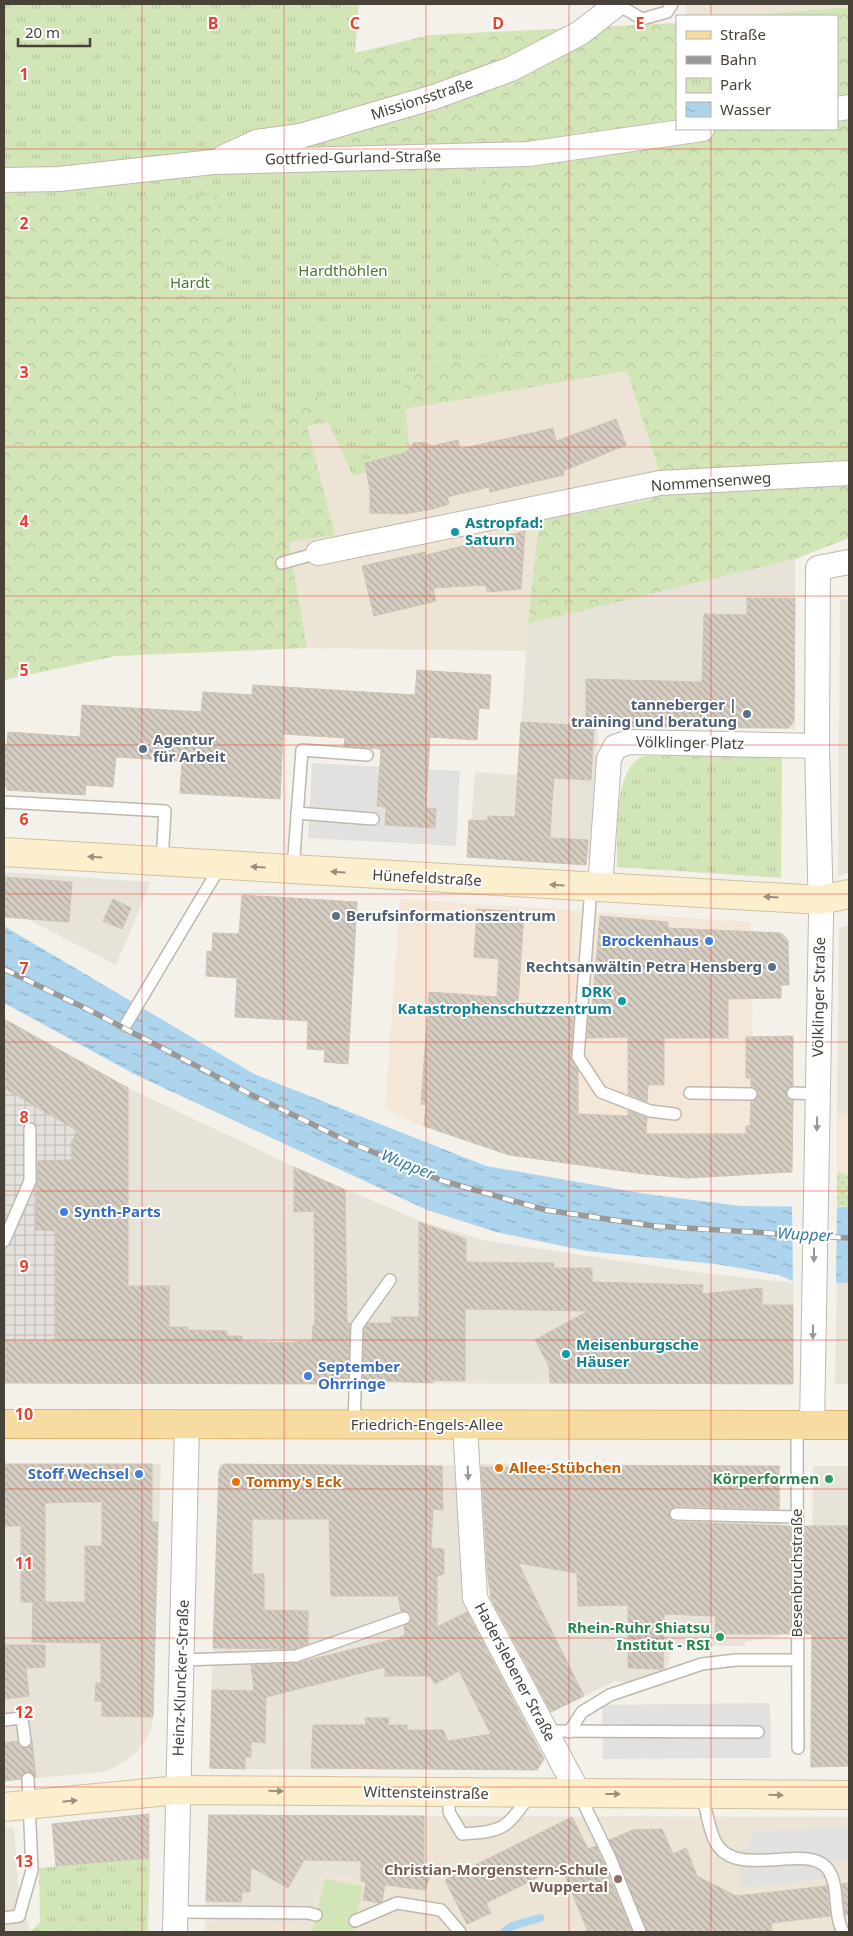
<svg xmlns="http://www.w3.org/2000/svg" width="853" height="1936" font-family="'Noto Sans',sans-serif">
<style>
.residential{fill:#e8e3d9}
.commercial{fill:#f4e7d8}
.industrial{fill:url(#industrial-grid)}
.education{fill:#ece5d6}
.grass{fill:url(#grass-dots)}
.forest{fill:url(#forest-crowns)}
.park{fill:url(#park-tufts)}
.pitch{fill:#d2e5b7}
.parking{fill:#e3e1df}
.water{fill:url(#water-ripples)}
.pier{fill:#f4f1eb}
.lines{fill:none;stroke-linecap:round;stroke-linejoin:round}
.stream{stroke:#acd4ec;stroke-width:8}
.building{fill:url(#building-back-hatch);stroke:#cfc4b5;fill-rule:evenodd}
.lane-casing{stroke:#bfb8ae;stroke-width:14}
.street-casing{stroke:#bfb8ae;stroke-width:26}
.secondary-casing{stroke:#d0c29e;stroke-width:30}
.primary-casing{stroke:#dcb871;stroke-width:30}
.lane{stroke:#fff;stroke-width:11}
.street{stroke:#fff;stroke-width:24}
.secondary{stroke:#fbefce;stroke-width:28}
.primary{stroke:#f7dca1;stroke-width:28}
.rail-casing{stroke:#999;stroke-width:5.5}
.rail{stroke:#fff;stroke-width:4;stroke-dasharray:11;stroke-linecap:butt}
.oneway{fill:#99907c}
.oneway2{fill:#9a9792}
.grid{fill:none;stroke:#ea422c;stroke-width:1;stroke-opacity:0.55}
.culture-dot{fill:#0f9aa8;stroke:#fff;stroke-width:2}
.service-dot{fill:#5c6f8a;stroke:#fff;stroke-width:2}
.shop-dot{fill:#3f7fe0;stroke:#fff;stroke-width:2}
.food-dot{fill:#e8710a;stroke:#fff;stroke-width:2}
.leisure-dot{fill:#2e9e5b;stroke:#fff;stroke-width:2}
.education-dot{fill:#8d6e63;stroke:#fff;stroke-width:2}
.labels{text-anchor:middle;stroke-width:4;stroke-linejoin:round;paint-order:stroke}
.street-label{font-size:15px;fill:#484239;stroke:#fff}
.park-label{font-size:15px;fill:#4d7630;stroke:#fff}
.culture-label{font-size:15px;font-weight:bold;fill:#0d838f;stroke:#fff;text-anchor:start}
.service-label{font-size:15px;font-weight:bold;fill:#4e5e75;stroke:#fff;text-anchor:end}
.shop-label{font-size:15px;font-weight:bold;fill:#366cbe;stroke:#fff;text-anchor:end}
.food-label{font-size:15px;font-weight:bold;fill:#c56008;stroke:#fff;text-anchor:start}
.leisure-label{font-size:15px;font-weight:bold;fill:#27864d;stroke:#fff;text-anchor:end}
.education-label{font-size:15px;font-weight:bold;fill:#785e54;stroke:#fff;text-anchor:end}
.water-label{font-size:16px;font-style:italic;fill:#377aa5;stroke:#fff}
.grid-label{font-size:16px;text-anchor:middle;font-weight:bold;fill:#ea422c;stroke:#fff;stroke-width:4;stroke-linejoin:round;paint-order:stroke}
</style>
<defs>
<pattern id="industrial-grid" width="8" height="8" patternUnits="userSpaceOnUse" patternTransform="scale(1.25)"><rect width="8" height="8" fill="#e4e0dc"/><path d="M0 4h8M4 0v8" fill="none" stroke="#c5c1be"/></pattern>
<pattern id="grass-dots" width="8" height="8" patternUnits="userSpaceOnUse" patternTransform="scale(1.25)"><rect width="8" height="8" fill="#d2e5b7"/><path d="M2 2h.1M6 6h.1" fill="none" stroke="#b6c69e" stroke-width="1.8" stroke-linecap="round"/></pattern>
<pattern id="forest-crowns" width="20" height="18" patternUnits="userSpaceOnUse" patternTransform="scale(1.25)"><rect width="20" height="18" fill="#d2e5b7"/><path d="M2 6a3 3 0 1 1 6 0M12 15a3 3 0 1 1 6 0" fill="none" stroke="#b6c69e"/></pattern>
<pattern id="park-tufts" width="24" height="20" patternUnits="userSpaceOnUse" patternTransform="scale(1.25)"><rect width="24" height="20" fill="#d2e5b7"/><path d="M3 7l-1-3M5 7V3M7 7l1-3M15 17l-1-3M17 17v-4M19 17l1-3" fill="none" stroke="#b6c69e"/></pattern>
<pattern id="water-ripples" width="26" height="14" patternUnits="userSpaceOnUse" patternTransform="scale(1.25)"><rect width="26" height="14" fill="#acd4ec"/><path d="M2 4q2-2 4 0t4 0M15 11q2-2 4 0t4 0" fill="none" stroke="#8eaec0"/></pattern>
<pattern id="building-back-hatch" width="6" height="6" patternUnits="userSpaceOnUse" patternTransform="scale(1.25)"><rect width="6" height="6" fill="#d5cdc1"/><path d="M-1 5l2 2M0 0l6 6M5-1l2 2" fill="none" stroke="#afa89e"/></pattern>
</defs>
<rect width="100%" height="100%" fill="#f4f1eb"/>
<g class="residential">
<polygon points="795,559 795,729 598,728 591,859 469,853 475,772 518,775 528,624"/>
<polygon points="840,599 849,600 849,873 838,876"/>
<polygon points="4,872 151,882 116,965 4,907"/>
<polygon points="849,925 849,1115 837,1113 839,928"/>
<polygon points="128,1088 295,1167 420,1221 487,1241 703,1273 793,1283 793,1384 126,1383"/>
<polygon points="837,1283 849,1283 849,1384 835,1384"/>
<polygon points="4,1464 161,1464 153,1719 150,1732 137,1752 114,1768 102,1772 4,1781"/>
<polygon points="219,1464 454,1465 465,1602 544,1760 537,1770 209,1769"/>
<polygon points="476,1464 780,1466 781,1636 745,1642 745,1646 673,1645 662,1687 615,1681 553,1711 488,1581 483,1557"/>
<polygon points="813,1466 849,1466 849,1767 810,1767"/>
<polygon points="208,1815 385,1816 387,1885 308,1926 205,1920"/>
<polygon points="14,1827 18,1884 30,1932 4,1932 4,1828"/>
</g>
<g class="commercial">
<polygon points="400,899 751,922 754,1123 751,1175 683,1179 508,1155 415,1123 385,1109"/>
<polygon points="837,1113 849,1115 849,1175 837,1172"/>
</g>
<polygon class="industrial" points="4,1019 128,1088 126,1383 4,1383"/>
<g class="education">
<polygon points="686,4 849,4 849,7 739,16 687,16"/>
<polygon points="627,371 659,471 653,499 539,521 528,624 527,651 307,648 289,541 335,535 306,426"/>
<polygon points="385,1816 849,1817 849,1932 205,1932 205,1920 308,1926 322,1873 386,1885"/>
</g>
<polygon class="grass" points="837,1172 849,1175 849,1207 837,1206"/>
<polygon class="forest" points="4,4 28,133 429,35 677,23 677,129 837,129 837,16 739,16 849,7 849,538 795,559 528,624 539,521 653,499 659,471 627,371 307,426 335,535 289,542 307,648 116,656 4,680"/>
<g class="park">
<polygon points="4,4 359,4 347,152 481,140 506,352 403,374 410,459 353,476 317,397 236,420 218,195 8,201 9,168 4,167"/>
<path d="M646 756 782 757 781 878 617 867C618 839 612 762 646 756Z"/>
<polygon points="150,1858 148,1932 30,1932 40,1922 39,1868"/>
</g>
<polygon class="pitch" points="325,1878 363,1887 353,1932 312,1932"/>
<g class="parking">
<polygon points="312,763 460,771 456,846 308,838"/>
<polygon points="770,1703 771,1758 603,1759 602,1705"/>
<polygon points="849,1827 849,1859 833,1860 835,1878 743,1888 738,1851 749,1847 754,1831"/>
</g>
<polygon class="water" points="4,926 254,1074 486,1166 646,1194 741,1206 849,1207 849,1283 794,1282 779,1275 716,1264 586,1251 496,1232 427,1210 136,1075 4,1003"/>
<polygon class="pier" points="792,1204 837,1204 836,1283 793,1283"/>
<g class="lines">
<polyline class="stream" points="504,1932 512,1926 540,1918"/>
</g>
<g class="building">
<polygon points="616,419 626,445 563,471 564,475 490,492 489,487 447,497 449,504 433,509 403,514 370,513 370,490 365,463 406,453 413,443 424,442 432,446 458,440 460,449 553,428 556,441"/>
<polygon points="525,531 521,589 488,592 485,585 433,588 436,601 374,616 362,566 425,552 426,555"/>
<polygon points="747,598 795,598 794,721 788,728 586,726 586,679 702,682 704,614 747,615"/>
<polygon points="417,670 491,675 489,709 479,708 477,740 430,737 426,808 436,809 435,828 385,825 386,807 377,806 381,749 344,746 345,738 283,734 280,799 180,793 182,761 116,757 113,787 86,785 85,795 7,790 7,786 4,786 4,744 7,744 8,732 80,737 82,705 201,712 203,692 252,695 253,685 415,695"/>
<polygon points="521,722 594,726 591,780 554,778 552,802 550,838 588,840 586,865 467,857 469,820 488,821 488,816 515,817"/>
<polygon points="4,877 72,882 69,922 4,917"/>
<polygon points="242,895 357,902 348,1064 324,1062 325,1050 307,1049 308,1021 235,1017 237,978 206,976 207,951 212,952 213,933 239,934"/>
<polygon points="113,899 131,908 122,929 103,921"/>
<polygon points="477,909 524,912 518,1003 574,1006 571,1056 578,1071 578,1114 628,1116 628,1110 647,1118 646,1134 746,1134 746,1126 750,1126 751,1101 757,1098 758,1094 755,1088 751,1087 751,1078 746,1078 746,1037 793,1036 793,1086 787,1089 786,1093 789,1099 793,1100 792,1172 688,1178 644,1174 509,1155 424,1126 426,1105 421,1104 429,992 497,997 499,959 474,957"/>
<polygon points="600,916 668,922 668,928 781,933 788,940 789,985 781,985 781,998 728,999 728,1038 664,1038 664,1085 648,1085 647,1102 628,1094 628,1037 587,1038 589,1007 592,1007"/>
<polygon points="4,1019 128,1088 128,1286 169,1286 169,1327 188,1327 188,1330 227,1331 227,1336 242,1336 242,1341 294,1343 294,1341 312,1341 313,1325 315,1325 314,1211 294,1212 294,1167 345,1190 347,1323 350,1323 348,1380 336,1380 336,1384 4,1383 4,1340 56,1341 56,1231 35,1230 38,1161 72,1160 71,1143 78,1131 4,1088"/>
<polygon points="419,1222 466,1239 466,1262 554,1263 554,1268 592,1268 592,1282 703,1285 702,1294 762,1288 762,1305 793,1305 793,1384 550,1383 549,1366 535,1340 588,1311 465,1309 465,1381 433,1380 433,1383 363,1380 364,1329 368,1323 392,1323 391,1317 419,1317"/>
<path d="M4 1464H152V1522H158L153 1717 102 1716V1701H95L96 1683H101V1643L32 1642 33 1602H45H21V1526H4ZM73 1502H102V1546H85V1602H45V1503Z"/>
<polygon points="224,1464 442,1466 443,1510 433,1509 431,1548 444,1549 444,1574 437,1576 437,1627 467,1612 544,1759 537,1770 311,1768 313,1725 366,1725 365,1718 389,1718 388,1725 407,1725 407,1730 443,1730 448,1741 491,1734 459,1671 435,1684 430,1676 385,1676 385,1667 266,1697 265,1743 251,1742 251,1757 245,1757 245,1769 210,1768 212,1690 254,1691 251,1665 297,1663 398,1638 405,1635 404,1626 409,1623 411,1619 408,1612 401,1611 398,1596 331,1596 329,1519 252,1519 252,1574 264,1574 264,1610 308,1611 308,1644 295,1649 213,1648 219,1470"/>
<polygon points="519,1465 779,1466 779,1509 676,1506 670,1510 669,1514 672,1520 676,1522 790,1526 790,1634 715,1634 716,1616 664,1614 663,1669 628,1668 628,1605 578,1606 577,1573 518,1563 584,1696 551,1712 491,1599 488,1578 481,1467 519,1468"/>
<polygon points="805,1526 849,1526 849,1766 811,1767 812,1634 805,1634"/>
<polygon points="4,1645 45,1645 45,1667 26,1668 29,1696 4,1699"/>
<polygon points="32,1740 36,1778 32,1773 27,1772 22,1775 21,1779 4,1781 4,1743 17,1741 19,1746 25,1748 30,1747"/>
<polygon points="149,1814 149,1858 56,1866 52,1824"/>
<polygon points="209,1815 424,1816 424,1868 431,1874 425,1890 385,1885 382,1901 379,1903 363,1900 366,1882 361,1881 361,1861 304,1860 288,1888 251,1867 250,1892 242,1892 241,1902 206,1901"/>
<polygon points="572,1817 588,1849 596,1846 632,1932 588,1932 561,1866 486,1903 491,1913 467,1924 445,1880"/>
<polygon points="662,1829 673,1854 686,1848 697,1876 736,1896 827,1886 830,1916 771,1923 772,1932 647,1932 609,1840 633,1830"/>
<polygon points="849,1883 849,1914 845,1915 842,1884"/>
</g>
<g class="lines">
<g class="lane-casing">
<g id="lane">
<polyline points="617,4 642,19 667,12 672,4"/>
<polyline points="282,563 318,553"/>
<polyline points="4,802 165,811 162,861"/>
<polyline points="297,813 373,819"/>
<polyline points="293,869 302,750 367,755"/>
<polyline points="591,888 578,1057 601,1092 650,1111 675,1114"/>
<polyline points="125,1026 221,865"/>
<polyline points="690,1093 751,1094"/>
<polyline points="793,1093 817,1094"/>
<polyline points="4,1241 30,1181 30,1129"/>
<polyline points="354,1424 357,1326 390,1280"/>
<polyline points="797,1425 798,1748"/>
<polyline points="676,1514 797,1517"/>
<polyline points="182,1660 296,1656 404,1618"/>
<polyline points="4,1720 22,1718 25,1741"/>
<polyline points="547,1731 758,1732"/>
<polyline points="569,1732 582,1712 610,1695 702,1664 736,1660 797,1660"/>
<path d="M449 1793V1812L462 1834C506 1831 505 1829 530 1795"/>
<polyline points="579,1794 610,1858 640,1932"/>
<path d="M702 1794C706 1808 708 1825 714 1839 732 1882 804 1843 826 1867 841 1884 832 1912 843 1932"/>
<polyline points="175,1912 308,1913 316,1915"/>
<polyline points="4,1918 19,1916 32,1870 28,1779"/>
<polyline points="355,1921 397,1903 441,1910 460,1932"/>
</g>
</g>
<g class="street-casing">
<g id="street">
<polyline points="837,109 849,107"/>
<polyline points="224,157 257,142 300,136 434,97 511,69 580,33 617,4"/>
<polyline points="4,180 59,179 213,162 528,154 702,129"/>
<polyline points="318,553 660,483 849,473"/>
<polyline points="600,888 609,759 615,747 629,742 817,746"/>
<polyline points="465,1425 475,1598 579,1794"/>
<polyline points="812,1426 821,915 817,746 818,568 849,562"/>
<polyline points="175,1932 187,1425"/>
</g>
</g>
<g class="secondary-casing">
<g id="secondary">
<polyline points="4,852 820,900 849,894"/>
<polyline points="4,1807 178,1790 849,1795"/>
</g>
</g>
<g class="primary-casing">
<polyline id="primary" points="4,1424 849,1425"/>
</g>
<use href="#lane" class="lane"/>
<use href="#street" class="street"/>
<use href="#secondary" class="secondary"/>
<use href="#primary" class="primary"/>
<g class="rail-casing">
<polyline id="rail" points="4,969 95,1013 256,1097 349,1142 440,1180 546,1210 654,1226 849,1238"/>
</g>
<use href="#rail" class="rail"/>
</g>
<defs><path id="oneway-solid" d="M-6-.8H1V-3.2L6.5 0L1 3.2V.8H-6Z" transform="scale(1.25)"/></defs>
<g class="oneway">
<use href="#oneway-solid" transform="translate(95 857) rotate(-177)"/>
<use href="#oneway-solid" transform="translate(258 867) rotate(-177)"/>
<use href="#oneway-solid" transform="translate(338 872) rotate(-176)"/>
<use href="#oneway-solid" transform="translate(557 885) rotate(-176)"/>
<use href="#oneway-solid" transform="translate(771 897) rotate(-177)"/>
<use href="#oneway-solid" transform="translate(276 1791) rotate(1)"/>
<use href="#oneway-solid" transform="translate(613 1794)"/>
<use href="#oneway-solid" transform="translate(776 1795) rotate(1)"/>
<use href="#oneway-solid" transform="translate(70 1801) rotate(-6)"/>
</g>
<g class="oneway2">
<use href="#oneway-solid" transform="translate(817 1124) rotate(91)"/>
<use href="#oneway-solid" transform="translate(814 1255) rotate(90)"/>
<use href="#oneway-solid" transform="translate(813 1332) rotate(91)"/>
<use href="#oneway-solid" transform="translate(468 1473) rotate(87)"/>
</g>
<path class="grid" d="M142 4V1932M284 4V1932M426 4V1932M569 4V1932M711 4V16M711 129V1932M4 149H849M4 298H849M4 447H849M4 596H849M4 745H849M4 894H849M4 1042H849M4 1191H849M4 1340H849M4 1489H849M4 1638H849M4 1787H849"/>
<g class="culture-dot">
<circle cx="455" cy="532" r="5"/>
<circle cx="622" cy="1001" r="5"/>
<circle cx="566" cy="1354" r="5"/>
</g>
<g class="service-dot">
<circle cx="747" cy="714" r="5"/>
<circle cx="143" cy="749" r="5"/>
<circle cx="336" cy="916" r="5"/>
<circle cx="772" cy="967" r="5"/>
</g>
<g class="shop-dot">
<circle cx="709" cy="941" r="5"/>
<circle cx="64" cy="1212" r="5"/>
<circle cx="308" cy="1376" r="5"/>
<circle cx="139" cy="1474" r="5"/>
</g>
<g class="food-dot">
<circle cx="499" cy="1468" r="5"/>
<circle cx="236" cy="1482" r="5"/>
</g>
<g class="leisure-dot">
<circle cx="829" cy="1479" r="5"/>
<circle cx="720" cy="1637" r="5"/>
</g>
<circle class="education-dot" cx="618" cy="1879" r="5"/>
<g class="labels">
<g class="street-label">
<text transform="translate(422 99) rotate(-18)" y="5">Missionsstraße</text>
<text transform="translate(353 158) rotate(-1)" y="5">Gottfried-Gurland-Straße</text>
<text transform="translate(711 482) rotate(-4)" y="5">Nommensenweg</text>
<text transform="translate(690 743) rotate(1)" y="5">Völklinger Platz</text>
<text transform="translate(427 878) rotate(3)" y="5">Hünefeldstraße</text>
<text transform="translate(819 997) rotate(-89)" y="5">Völklinger Straße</text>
<text x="427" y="1430">Friedrich-Engels-Allee</text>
<text transform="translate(797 1573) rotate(-90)" y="5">Besenbruchstraße</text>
<text transform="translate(515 1672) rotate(62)" y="5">Haderslebener Straße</text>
<text transform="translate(181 1678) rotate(-88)" y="5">Heinz-Kluncker-Straße</text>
<text transform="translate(426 1793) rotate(1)" y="5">Wittensteinstraße</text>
</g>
<g class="park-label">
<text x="343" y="276">Hardthöhlen</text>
<text x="190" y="288">Hardt</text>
</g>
<g class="culture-label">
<text x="465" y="528">Astropfad:<tspan x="465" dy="17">Saturn</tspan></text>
<text x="612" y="997" text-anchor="end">DRK<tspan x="612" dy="17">Katastrophenschutzzentrum</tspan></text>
<text x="576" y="1350">Meisenburgsche<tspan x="576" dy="17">Häuser</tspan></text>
</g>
<g class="service-label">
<text x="737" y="710">tanneberger |<tspan x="737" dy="17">training und beratung</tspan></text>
<text x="153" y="745" text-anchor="start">Agentur<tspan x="153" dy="17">für Arbeit</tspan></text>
<text x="346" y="921" text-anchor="start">Berufsinformationszentrum</text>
<text x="762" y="972">Rechtsanwältin Petra Hensberg</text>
</g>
<g class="shop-label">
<text x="699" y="946">Brockenhaus</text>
<text x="74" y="1217" text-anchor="start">Synth-Parts</text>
<text x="318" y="1372" text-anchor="start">September<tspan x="318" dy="17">Ohrringe</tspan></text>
<text x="129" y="1479">Stoff Wechsel</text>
</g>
<g class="food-label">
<text x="509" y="1473">Allee-Stübchen</text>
<text x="246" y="1487">Tommy's Eck</text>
</g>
<g class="leisure-label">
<text x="819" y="1484">Körperformen</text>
<text x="710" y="1633">Rhein-Ruhr Shiatsu<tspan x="710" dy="17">Institut - RSI</tspan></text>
</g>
<g class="education-label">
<text x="608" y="1875">Christian-Morgenstern-Schule<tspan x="608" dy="17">Wuppertal</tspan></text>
</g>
<g class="water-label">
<text transform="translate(408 1164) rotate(22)" y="6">Wupper</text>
<text transform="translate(805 1234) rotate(3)" y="6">Wupper</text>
</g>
</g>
<g class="grid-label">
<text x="213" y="29">B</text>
<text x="355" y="29">C</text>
<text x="498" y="29">D</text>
<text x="640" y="29">E</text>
<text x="24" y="80">1</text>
<text x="24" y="229">2</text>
<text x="24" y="378">3</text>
<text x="24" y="527">4</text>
<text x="24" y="676">5</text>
<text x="24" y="825">6</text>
<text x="24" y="974">7</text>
<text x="24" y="1123">8</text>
<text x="24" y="1272">9</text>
<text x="24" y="1420">10</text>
<text x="24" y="1569">11</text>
<text x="24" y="1718">12</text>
<text x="24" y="1867">13</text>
</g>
<rect width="853" height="1936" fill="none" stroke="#484239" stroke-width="10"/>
<rect x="676" y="15" width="162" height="115" fill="#ffffff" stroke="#b6b3b0"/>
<rect x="686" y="31" width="25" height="8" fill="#f7dca1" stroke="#b6b3b0"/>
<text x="720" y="40" font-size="15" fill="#484239">Straße</text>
<rect x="686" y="56" width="25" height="8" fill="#999999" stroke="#b6b3b0"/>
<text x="720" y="65" font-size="15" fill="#484239">Bahn</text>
<rect x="686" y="78" width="25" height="15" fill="url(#park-tufts)" stroke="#b6b3b0"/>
<text x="720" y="90" font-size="15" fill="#484239">Park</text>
<rect x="686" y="102" width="25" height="15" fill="url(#water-ripples)" stroke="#b6b3b0"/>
<text x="720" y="115" font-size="15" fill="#484239">Wasser</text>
<path d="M18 38v8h72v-8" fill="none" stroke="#484239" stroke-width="2.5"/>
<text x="25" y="38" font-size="15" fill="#484239" stroke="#ffffff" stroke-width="4" paint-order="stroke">20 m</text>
</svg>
